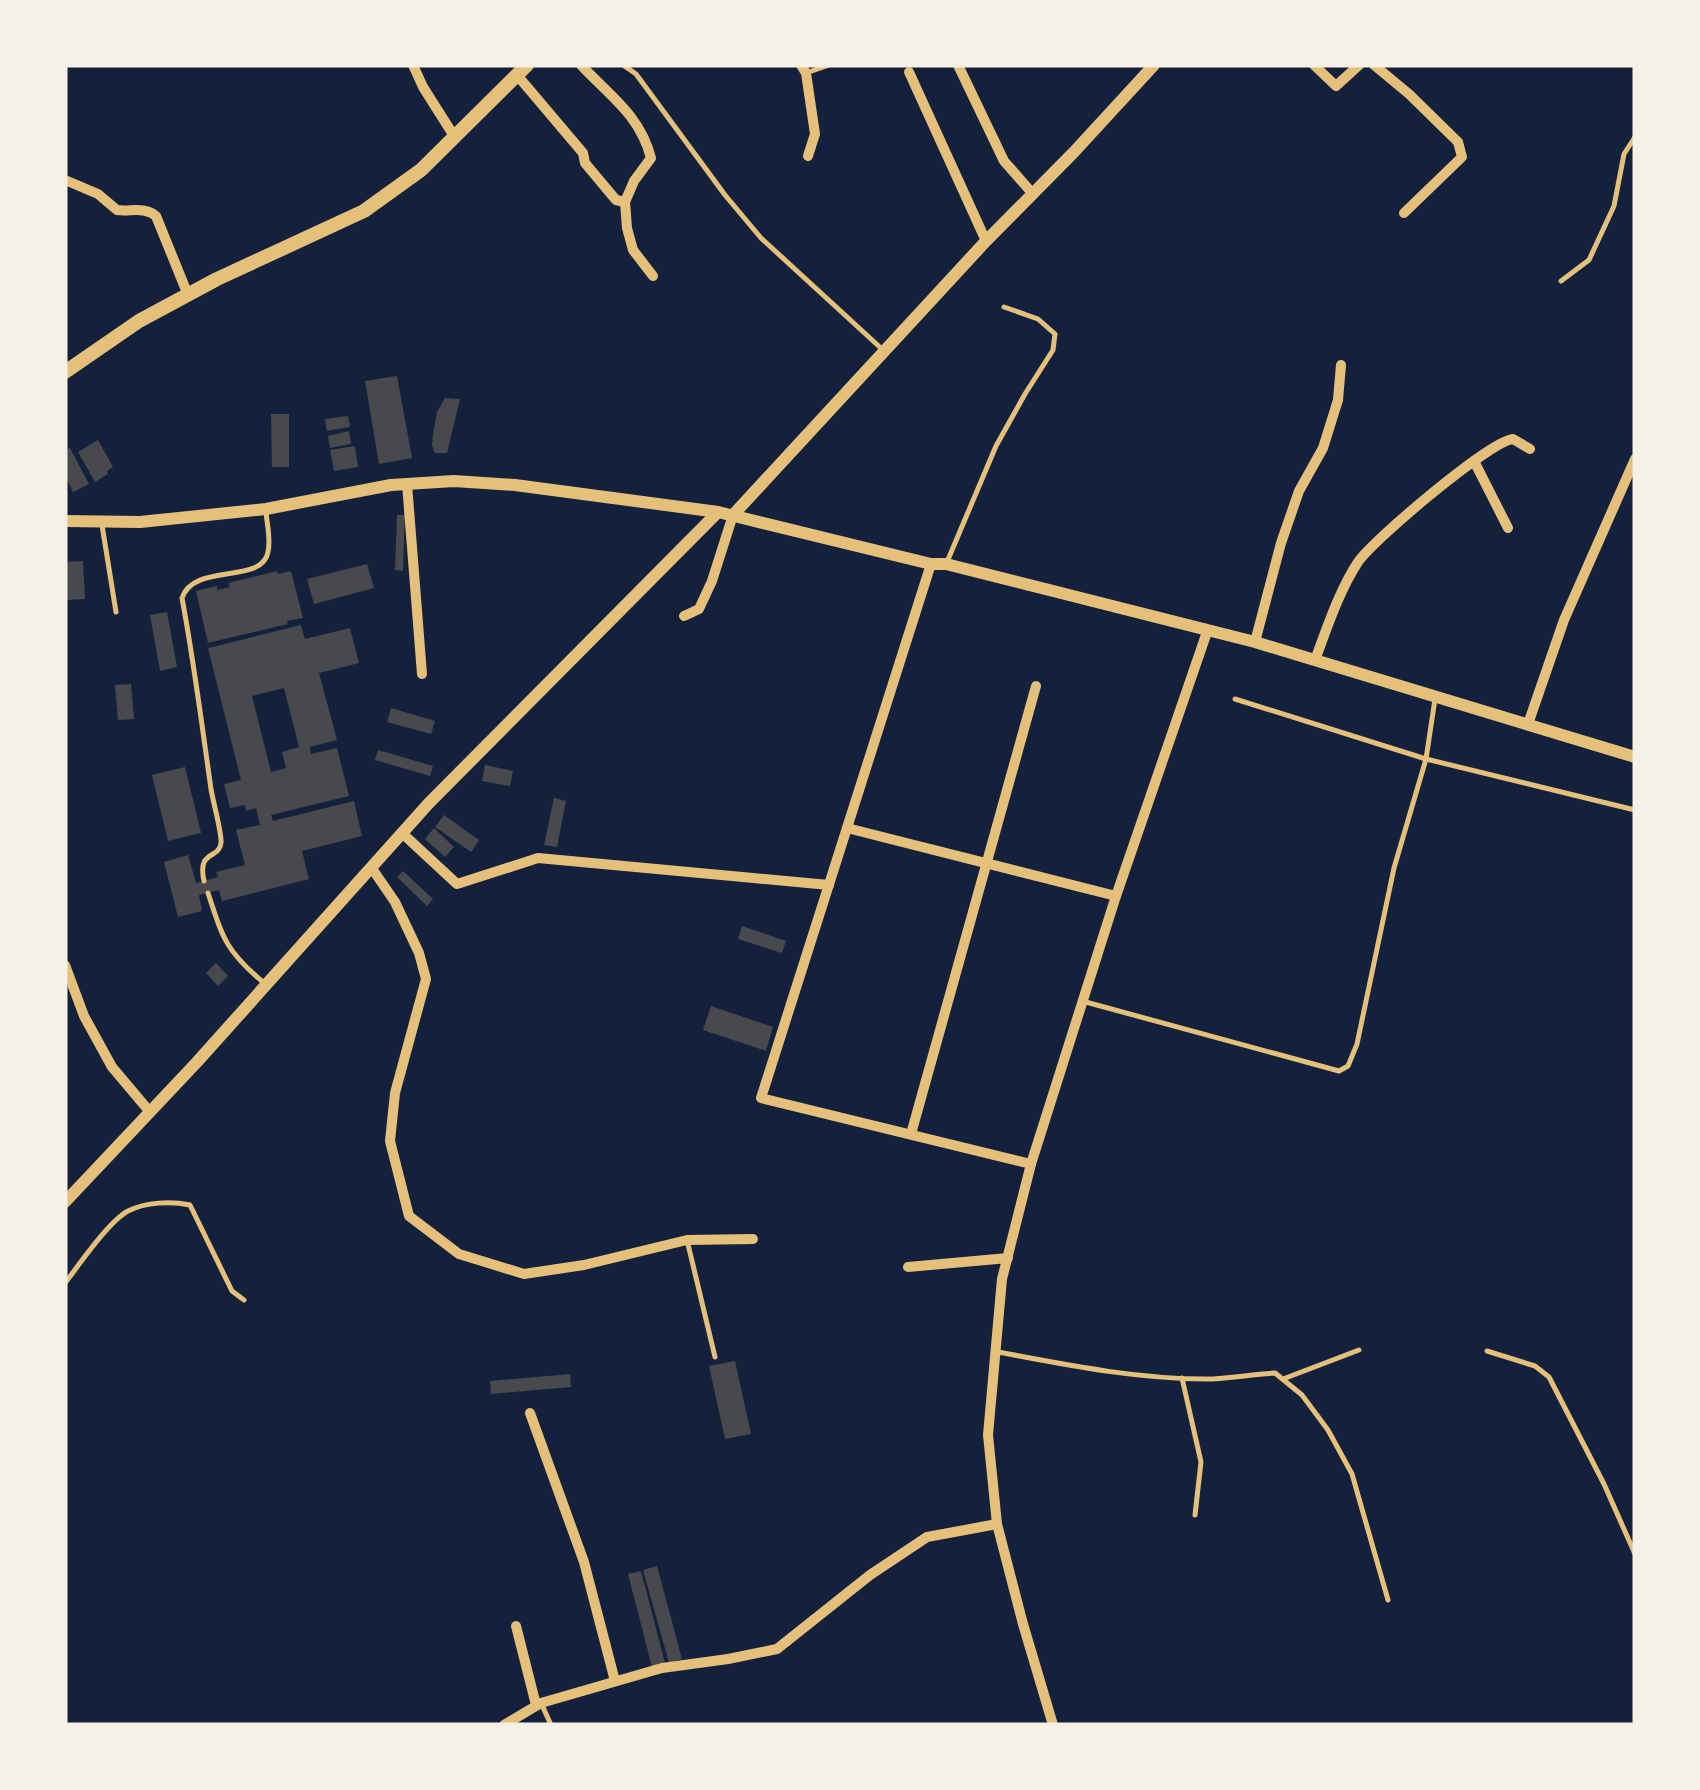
<svg xmlns="http://www.w3.org/2000/svg" width="1700" height="1790" font-family="Merriweather,serif">
<style>
.building{fill:#48494c;fill-rule:evenodd}
.lines{fill:none;stroke-linecap:round;stroke-linejoin:round}
.service{stroke:#e5c07b;stroke-width:5}
.minor{stroke:#e5c07b;stroke-width:10}
.tertiary{stroke:#e5c07b;stroke-width:12}
.secondary{stroke:#e5c07b;stroke-width:14}
</style>
<rect width="100%" height="100%" fill="#14213d"/>
<g class="building">
<polygon points="397,376 412,458 379,464 365,381"/>
<polygon points="445,398 460,399 447,453 435,453 432,445 433,434 437,412"/>
<polygon points="271,414 289,414 289,467 272,467"/>
<polygon points="348,416 350,427 327,431 325,419"/>
<polygon points="349,431 351,444 330,448 328,436"/>
<polygon points="98,440 113,467 107,471 108,474 95,482 78,452"/>
<polygon points="355,446 358,467 334,471 330,450"/>
<polygon points="70,448 89,484 73,492 65,476 65,451"/>
<polygon points="397,515 405,515 403,571 395,570"/>
<polygon points="83,561 85,599 66,600 65,562"/>
<polygon points="367,564 374,588 314,604 307,579"/>
<polygon points="277,571 278,574 291,571 303,618 287,621 288,624 208,643 196,591 217,586 217,590 230,587 228,583"/>
<polygon points="167,612 177,667 160,671 150,615"/>
<path d="M301 625 305 639 350 628 359 663 319 673 337 740 310 747 311 754 337 748 349 796 271 815 273 821 354 801 362 836 302 851 309 879 222 901 219 890 199 895 202 911 178 917 164 862 188 855 196 883 218 877 216 872 245 865 236 830 260 825 256 808 246 811 245 805 230 808 224 784 241 780 208 648ZM284 688 299 747 282 752 286 768 271 772 252 696Z"/>
<polygon points="131,684 134,719 118,720 115,685"/>
<polygon points="391,708 435,721 431,734 387,722"/>
<polygon points="378,750 433,766 430,776 375,760"/>
<polygon points="485,765 513,771 510,786 482,781"/>
<polygon points="185,767 201,833 168,841 152,775"/>
<polygon points="554,798 566,801 557,847 544,845"/>
<polygon points="444,815 479,840 471,852 435,827"/>
<polygon points="434,828 454,847 445,857 425,839"/>
<polygon points="403,871 433,899 427,906 397,877"/>
<polygon points="742,926 786,941 782,953 738,939"/>
<polygon points="216,963 228,976 218,986 206,973"/>
<polygon points="711,1006 773,1027 766,1051 703,1030"/>
<polygon points="735,1361 751,1434 725,1439 709,1366"/>
<polygon points="570,1374 571,1387 491,1394 490,1381"/>
<polygon points="657,1566 682,1659 669,1663 643,1570"/>
<polygon points="641,1571 665,1663 652,1667 628,1574"/>
</g>
<g class="lines">
<g class="service">
<polyline points="623,65 636,74 725,195 761,238 883,350"/>
<polyline points="806,73 829,65"/>
<polyline points="1561,281 1589,260 1614,206 1624,154 1635,137"/>
<polyline points="102,525 116,612"/>
<polyline points="947,562 996,446 1025,394 1053,350 1055,334 1038,319 1004,307"/>
<polyline points="1235,699 1426,759 1635,810"/>
<path d="M204 881C197 849 219 860 221 843 222 833 213 802 211 789 202 726 194 662 182 598 194 562 262 585 268 552 271 540 267 524 266 512"/>
<path d="M208 893C223 939 226 951 264 983"/>
<polyline points="1082,1001 1339,1071 1348,1066 1357,1044 1394,868 1426,759 1435,699"/>
<polyline points="687,1240 715,1357"/>
<path d="M65 1283C79 1265 109 1221 128 1211 146 1202 171 1201 190 1205L232 1291 244 1300"/>
<polyline points="1487,1351 1535,1366 1549,1377 1604,1484 1635,1554"/>
<path d="M998 1352C1067 1365 1136 1379 1206 1379 1229 1379 1252 1374 1275 1373L1302 1395 1328 1430 1352 1474 1388 1600"/>
<polyline points="1182,1378 1201,1462 1195,1515"/>
<polyline points="1283,1379 1359,1350"/>
<polyline points="542,1705 551,1725"/>
</g>
<g class="minor">
<polyline points="413,65 423,87 454,136"/>
<path d="M581 65C610 96 640 115 651 158L634 181 625 202 627 228 633 250 653 276"/>
<polyline points="801,65 806,73 815,134 808,156"/>
<polyline points="958,65 1004,161 1033,194"/>
<polyline points="1314,65 1336,86 1359,65"/>
<polyline points="1374,65 1409,94 1458,142 1462,157 1404,213"/>
<polyline points="909,72 986,241"/>
<polyline points="517,75 583,153 585,163 616,200 625,202"/>
<path d="M65 180 98 194 117 210C130 212 144 206 156 216L188 295"/>
<polyline points="1474,461 1508,528"/>
<polyline points="407,484 422,674"/>
<polyline points="931,564 761,1098 1031,1164"/>
<polyline points="684,616 699,609 712,581 733,515"/>
<polyline points="1255,642 1281,543 1299,491 1323,448 1338,400 1341,365"/>
<path d="M1315 660C1327 628 1339 591 1358 562 1374 539 1490 441 1513 439L1530 449"/>
<polyline points="1528,724 1564,620 1635,459"/>
<polyline points="847,828 1116,896"/>
<polyline points="402,833 457,884 538,858 829,885"/>
<polyline points="371,867 395,902 419,953 426,979 395,1093 390,1141 409,1216 459,1254 524,1274 584,1265 687,1240 753,1239"/>
<polyline points="65,965 84,1016 112,1067 150,1112"/>
<polyline points="911,1134 1036,686"/>
<polyline points="908,1267 1008,1258"/>
<polyline points="530,1413 584,1562 615,1681"/>
<polyline points="516,1626 536,1705"/>
<polyline points="504,1725 541,1703 662,1668 728,1659 777,1649 870,1575 927,1537 997,1524"/>
<polyline points="1053,1725 1023,1624 997,1524 988,1435 1002,1279 1031,1164 1116,896 1207,632"/>
</g>
<g class="tertiary">
<polyline points="733,515 986,241 1074,152 1154,65"/>
<polyline points="65,521 140,522 266,509 391,485 454,481 515,485 718,512 931,564 946,564 1255,642 1635,757"/>
<polyline points="65,1202 197,1062 429,803 718,512"/>
</g>
<polyline class="secondary" points="65,372 139,321 217,279 364,211 421,170 527,65"/>
</g>
<rect width="1700" height="1790" fill="none" stroke="#f6f1e7" stroke-width="135"/>
</svg>
